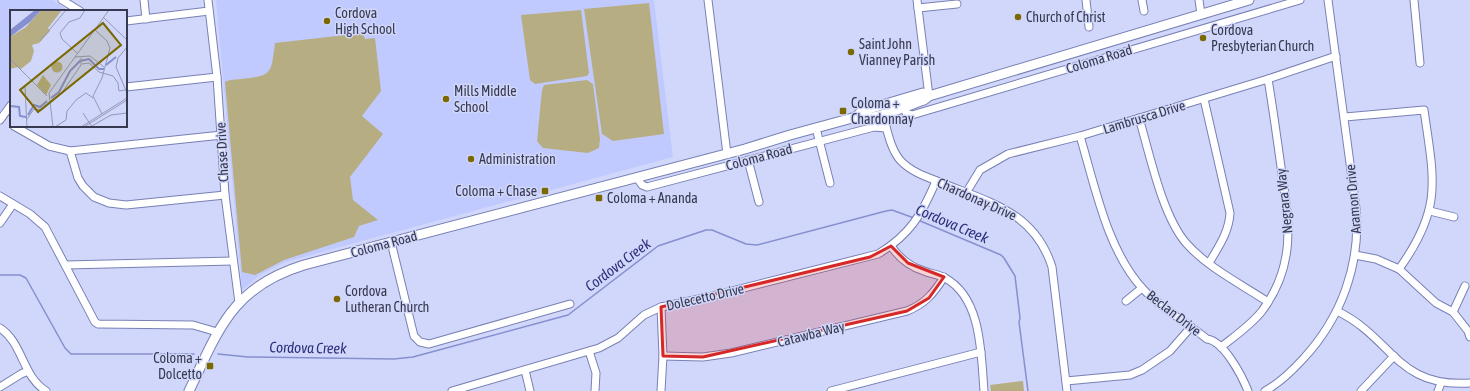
<svg xmlns="http://www.w3.org/2000/svg" width="1470" height="391" font-family="'Asap Condensed',sans-serif">
<style>
.built{fill:#c1cafe}
.green{fill:#b6ad82}
.lines{fill:none;stroke-linecap:round;stroke-linejoin:round}
.stream{stroke:#868fcf;stroke-width:1.5}
.minor-casing{stroke:#7880b5;stroke-width:9}
.major-casing{stroke:#7880b5;stroke-width:11}
.minor{stroke:#fff;stroke-width:7}
.major{stroke:#fff;stroke-width:9}
.marked{fill:#d62828;fill-opacity:0.2;stroke:#d62828;stroke-width:3;stroke-linejoin:round}
.poi-dot{fill:#7b6800;stroke:#d1d7fa;stroke-width:1.5}
.labels{text-anchor:middle;stroke-width:3;stroke-linejoin:round;paint-order:stroke}
.poi-label{font-size:14px;fill:#363950;stroke:#d1d7fa;text-anchor:start}
.street-label{font-size:14px;fill:#363950;stroke:#d1d7fa}
.water-label{font-size:15px;font-style:italic;fill:#2e2f7b;stroke:#d1d7fa}
.inset-river{fill:none;stroke:#868fcf;stroke-width:2}
.inset-road{fill:none;stroke:#9398b6;stroke-width:1}
.view{fill:#7b6800;fill-opacity:0.15;stroke:#7b6800;stroke-width:2}
.inset-edge{fill:none;stroke:#363950;stroke-width:2}
</style>
<rect width="100%" height="100%" fill="#d1d7fa"/>
<g class="built">
<polygon points="0,0 53,0 69,11 11,11 11,97 0,112"/>
<polygon points="216,0 654,0 673,157 285,262 260,275 242,290"/>
</g>
<g class="green">
<polygon points="649,3 664,134 613,141 602,134 584,9"/>
<polygon points="581,10 589,73 587,76 535,84 530,80 521,15"/>
<path d="M363 33 365 39 375 38 381 91 362 116 383 134 350 177 353 200 378 220 359 226 354 237 284 260 255 275 242 272 225 82C230 79 235 80 241 79 273 76 271 73 275 43Z"/>
<polygon points="587,80 593,84 600,139 599,148 588,153 543,148 537,141 542,90 544,85"/>
<polygon points="1023,381 1024,391 991,391 990,385"/>
</g>
<g class="lines">
<g class="stream">
<polyline points="918,220 1001,255 1004,258 1015,276 1020,318 1019,322 1028,391"/>
<polyline points="0,275 20,275 26,278 65,348 71,354 194,354"/>
<polyline points="218,354 248,357 394,359 413,357 568,315 658,246 706,230 712,230 746,244 757,245 886,211 892,210 914,218"/>
</g>
<g class="minor-casing">
<g id="minor">
<polyline points="62,0 80,11"/>
<polyline points="144,0 146,19"/>
<polyline points="208,0 217,77 225,195 239,303"/>
<polyline points="708,0 727,154"/>
<polyline points="917,0 929,96"/>
<polyline points="1086,0 1089,27"/>
<polyline points="1142,0 1144,11"/>
<polyline points="1199,0 1201,14"/>
<polyline points="1414,0 1420,63"/>
<polyline points="918,8 957,4"/>
<polyline points="126,21 209,11"/>
<polyline points="126,87 217,77"/>
<path d="M1204 99 1230 213C1229 232 1219 246 1209 263"/>
<polyline points="905,106 906,113 912,115 1300,0"/>
<path d="M883 115C887 129 890 148 900 160 910 171 924 176 937 181 987 202 1034 210 1052 267L1067 391"/>
<path d="M1345 117 1424 110C1434 180 1443 208 1399 269"/>
<path d="M1139 118C1150 155 1162 215 1186 243 1208 268 1241 284 1268 302"/>
<polyline points="0,120 11,105"/>
<polyline points="14,126 49,146 70,151 222,135"/>
<polyline points="816,128 830,183"/>
<path d="M1080 136C1095 186 1107 250 1143 289 1162 309 1186 322 1207 339 1224 341 1242 376 1248 391"/>
<polyline points="70,151 78,178 83,186 94,197 109,203 126,205 225,195"/>
<polyline points="748,160 759,202"/>
<polyline points="637,178 642,185 647,187 874,127 886,128"/>
<polyline points="966,193 980,170 1008,154 1080,136 1268,79 1336,56"/>
<polyline points="0,196 30,214 45,227 95,322 98,324 193,325 217,332"/>
<polyline points="1430,211 1454,217"/>
<polyline points="0,223 13,204"/>
<polyline points="391,242 414,336 420,342 429,344 570,304"/>
<path d="M891 246C899 258 911 267 924 271 931 274 938 274 945 278 982 298 981 354 984 391"/>
<polyline points="1355,255 1376,259 1399,269 1436,303 1453,312 1468,331 1470,337"/>
<polyline points="66,265 233,261"/>
<polyline points="1126,301 1142,288"/>
<polyline points="661,307 663,356 661,391"/>
<path d="M1337 311C1393 338 1396 388 1470 383"/>
<polyline points="1453,312 1465,286"/>
<path d="M0 328C23 343 22 376 46 391"/>
<path d="M1221 347C1235 336 1251 325 1262 311 1297 264 1289 221 1281 167 1277 138 1273 109 1268 79"/>
<polyline points="589,351 596,373 595,391"/>
<path d="M663 356 703 357 731 353 907 311C925 304 934 293 944 277"/>
<polyline points="525,370 530,391"/>
<polyline points="1066,381 1130,375 1142,370 1170,351 1191,327"/>
<polyline points="0,387 21,374 28,371"/>
<path d="M452 391 599 348 618 338 644 315 661 307 704 298 878 254C910 235 922 214 936 181"/>
<polyline points="831,391 981,352"/>
<path d="M1265 391C1280 383 1291 372 1303 359 1341 318 1361 265 1356 208L1328 0"/>
<polyline points="1361,391 1394,356"/>
<polyline points="1438,391 1441,383"/>
</g>
</g>
<g class="major-casing">
<g id="major">
<path d="M856 117C872 122 906 106 924 100L929 96 1249 0"/>
<path d="M189 391C219 329 232 287 304 265L745 149 790 135 856 117 862 111 923 93 929 96"/>
</g>
</g>
<use href="#minor" class="minor"/>
<use href="#major" class="major"/>
</g>
<path class="marked" d="M891 246 908 263 944 277 929 298 907 311 703 357 663 356 661 307 870 257Z"/>
<g class="poi-dot">
<circle cx="1018" cy="17" r="4"/>
<circle cx="327" cy="21" r="4"/>
<circle cx="1203" cy="38" r="4"/>
<circle cx="851" cy="52" r="4"/>
<circle cx="446" cy="99" r="4"/>
<rect x="839" y="107" width="8" height="8" rx="2"/>
<circle cx="471" cy="159" r="4"/>
<rect x="541" y="187" width="8" height="8" rx="2"/>
<rect x="595" y="194" width="8" height="8" rx="2"/>
<circle cx="337" cy="299" r="4"/>
<rect x="206" y="362" width="8" height="8" rx="2"/>
</g>
<g class="labels">
<g class="poi-label">
<text x="335" y="18">Cordova<tspan x="335" dy="16">High School</tspan></text>
<text x="1026" y="22">Church of Christ</text>
<text x="1211" y="35">Cordova<tspan x="1211" dy="16">Presbyterian Church</tspan></text>
<text x="859" y="49">Saint John<tspan x="859" dy="16">Vianney Parish</tspan></text>
<text x="454" y="96">Mills Middle<tspan x="454" dy="16">School</tspan></text>
<text x="851" y="108">Coloma +<tspan x="851" dy="16">Chardonnay</tspan></text>
<text x="479" y="164">Administration</text>
<text x="537" y="196" text-anchor="end">Coloma + Chase</text>
<text x="607" y="203">Coloma + Ananda</text>
<text x="345" y="296">Cordova<tspan x="345" dy="16">Lutheran Church</tspan></text>
<text x="202" y="363" text-anchor="end">Coloma +<tspan x="202" dy="16">Dolcetto</tspan></text>
</g>
<g class="street-label">
<text transform="translate(1099 59) rotate(-17)" y="5">Coloma Road</text>
<text transform="translate(1144 117) rotate(-17)" y="5">Lambrusca Drive</text>
<text transform="translate(222 152) rotate(-93)" y="5">Chase Drive</text>
<text transform="translate(759 157) rotate(-15)" y="5">Coloma Road</text>
<text transform="translate(977 199) rotate(24)" y="5">Chardonay Drive</text>
<text transform="translate(1353 199) rotate(-95)" y="5">Aramon Drive</text>
<text transform="translate(1284 201) rotate(-96)" y="5">Negrara Way</text>
<text transform="translate(384 244) rotate(-15)" y="5">Coloma Road</text>
<text transform="translate(705 297) rotate(-13)" y="5">Dolecetto Drive</text>
<text transform="translate(1174 313) rotate(38)" y="5">Beclan Drive</text>
<text transform="translate(811 334) rotate(-14)" y="5">Catawba Way</text>
</g>
<g class="water-label">
<text transform="translate(952 224) rotate(23)" y="5">Cordova Creek</text>
<text transform="translate(618 265) rotate(-37)" y="5">Cordova Creek</text>
<text transform="translate(308 348) rotate(1)" y="5">Cordova Creek</text>
</g>
</g>
<g transform="translate(10 10)">
<rect width="117" height="117" fill="#d1d7fa"/>
<path d="M31 0H52L38 18 40 21 29 33 22 35 24 41 21 51 11 59 8 57 0 59V27L16 17ZM41.5 57a5.5 5.5 0 1 1 11 0a5.5 5.5 0 1 1-11 0ZM33 65 41 75 36 85 27 75Z" fill="#b6ad82"/>
<path d="M25 0H31L20 12 0 27V20Z" fill="#868fcf"/>
<path class="inset-river" d="M96 55 106 47M41 88 49 82 60 61 70 51 79 49 89 59H94M0 96 9 97 10 106 16 107M18 105 24 95 30 97 37 91"/>
<path class="inset-road" d="M93 7 117 30M84 19 97 31 100 38 92 68 83 86 92 104M30 31 56 0M117 37 108 48 106 57 117 83M67 43 52 29 50 23 59 12 70 8 75 0M65 47 80 46 94 57M0 49 37 86M72 54 79 53 89 62 103 66 108 73 109 81 115 80M15 77 17 117M73 103 82 117M17 109 24 99 32 100 51 84 71 55V48M82 116 101 105 117 103M43 117 39 83 99 0M45 117 56 110 57 101 66 90 76 83 83 88M71 117 117 88M74 117 117 90"/>
<path class="view" d="M93 13 111 35 28 102 10 80Z"/>
<rect width="117" height="117" class="inset-edge"/>
</g>
</svg>
